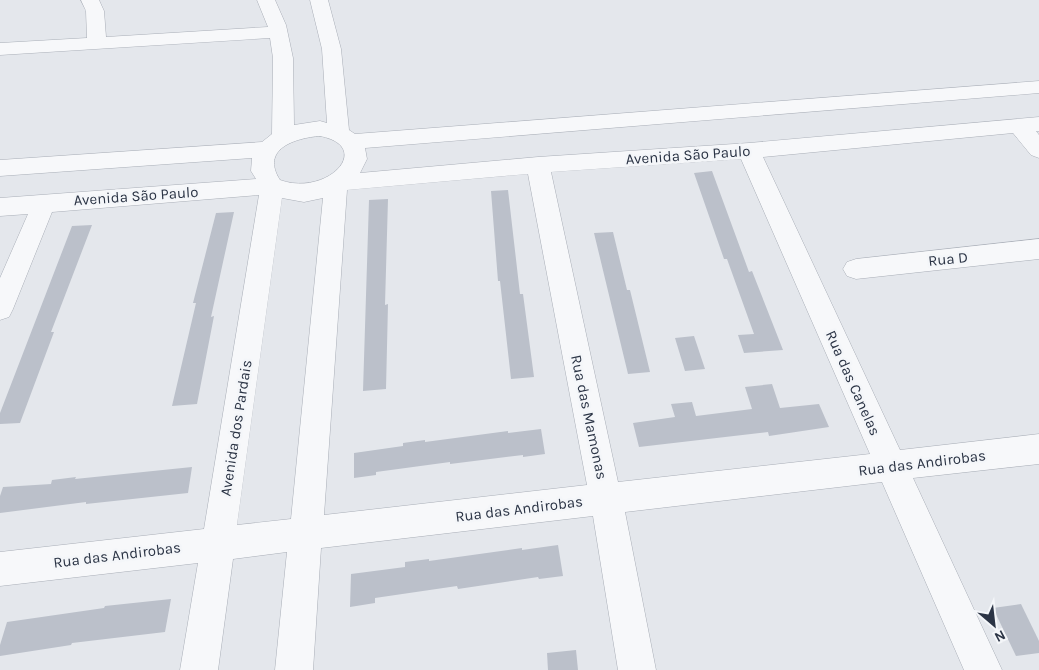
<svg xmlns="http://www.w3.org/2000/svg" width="1039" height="670" font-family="Karla,sans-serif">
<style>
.building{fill:#bbc0ca}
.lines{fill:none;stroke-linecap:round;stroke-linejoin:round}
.minor-casing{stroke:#a9aeb7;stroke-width:1}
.minor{fill:#f7f8fa;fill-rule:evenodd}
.labels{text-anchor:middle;stroke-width:5;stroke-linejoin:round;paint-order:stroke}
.street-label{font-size:15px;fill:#2b3445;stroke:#f4f6f9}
</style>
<rect width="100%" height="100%" fill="#e4e7ec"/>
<g class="building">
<polygon points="712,171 749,272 752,271 783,350 744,353 738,335 754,334 727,259 724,259 694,173"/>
<polygon points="508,190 520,294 523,294 534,377 511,379 500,281 498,281 491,191"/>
<polygon points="388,199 385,305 388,304 386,389 363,391 369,200"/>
<polygon points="234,212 211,317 214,316 197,404 172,406 196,303 193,303 216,213"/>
<polygon points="92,225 51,332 54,332 20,423 0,424 0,413 72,226"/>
<polygon points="613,232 627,290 630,290 650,372 628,374 594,233"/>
<polygon points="694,336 705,369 685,371 675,338"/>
<polygon points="772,384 780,408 819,404 829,427 769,436 768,432 639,447 633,423 675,417 671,404 692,402 696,416 752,409 745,387"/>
<polygon points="541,429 545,454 523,457 523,455 450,464 450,462 376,472 376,475 354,478 354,453 403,446 403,443 425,440 425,442 508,431 508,433"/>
<polygon points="192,467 188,493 86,504 86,502 0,513 0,496 3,487 51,484 52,480 76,477 75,479"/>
<polygon points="558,545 563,576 539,579 538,577 458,589 457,586 375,598 375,603 350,607 351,574 405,567 405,562 429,559 429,561 522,548 522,550"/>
<polygon points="171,599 165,632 72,643 71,645 0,656 0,645 7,622 104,608 105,606"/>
<polygon points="1021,604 1039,641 1039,653 1016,656 993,608"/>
<polygon points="576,650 578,670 548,670 547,653"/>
</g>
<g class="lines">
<g class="minor-casing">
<g id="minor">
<path d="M81 0H99L104 11 106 37 268 27 257 0H275L286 25 293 58 294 125 320 121 327 123 322 49 310 0H328L341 49 349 130 355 134 1039 81V93L365 148 367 159 360 173 538 157 749 143 1039 117V131H1036L1039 135V158L1031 155 1013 133 763 157 900 450 1039 434V464L913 478 1002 670H964L882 482 625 512 656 670H618L593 516 321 548 313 670H275L287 552 233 559 218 670H180L198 563 0 586V552L204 529 259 195 52 212 13 309 9 317 0 320V278L28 214 0 216V198L256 179 251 171 252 158 0 176V160L262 142 272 134 273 58 270 38 0 55V43L87 38 86 11ZM320 136C375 147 327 197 280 180 260 149 295 138 320 136ZM741 159 870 454 618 482 551 172ZM528 174 587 485 324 515 347 190ZM282 198 304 202 323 198 291 519 237 525Z"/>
<polygon points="1039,239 1039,259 856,279 847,276 843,269 847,262 856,259"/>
</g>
</g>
<use href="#minor" class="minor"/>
</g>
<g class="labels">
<g class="street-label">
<text transform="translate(688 155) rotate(-4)" y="5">Avenida São Paulo</text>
<text transform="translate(136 196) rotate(-4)" y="5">Avenida São Paulo</text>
<text transform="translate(948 259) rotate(-6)" y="5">Rua D</text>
<text transform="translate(853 383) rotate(66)" y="5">Rua das Canelas</text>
<text transform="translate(589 417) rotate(78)" y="5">Rua das Mamonas</text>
<text transform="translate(236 428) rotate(-81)" y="5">Avenida dos Pardais</text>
<text transform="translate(922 463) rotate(-7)" y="5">Rua das Andirobas</text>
<text transform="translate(519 509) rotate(-7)" y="5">Rua das Andirobas</text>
<text transform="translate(117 555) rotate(-7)" y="5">Rua das Andirobas</text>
</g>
</g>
<g transform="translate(994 625) rotate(152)" stroke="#f4f6f9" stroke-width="4" paint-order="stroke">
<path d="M0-4L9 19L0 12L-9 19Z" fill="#2b3445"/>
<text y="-8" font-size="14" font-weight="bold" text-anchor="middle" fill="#2b3445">N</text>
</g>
</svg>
